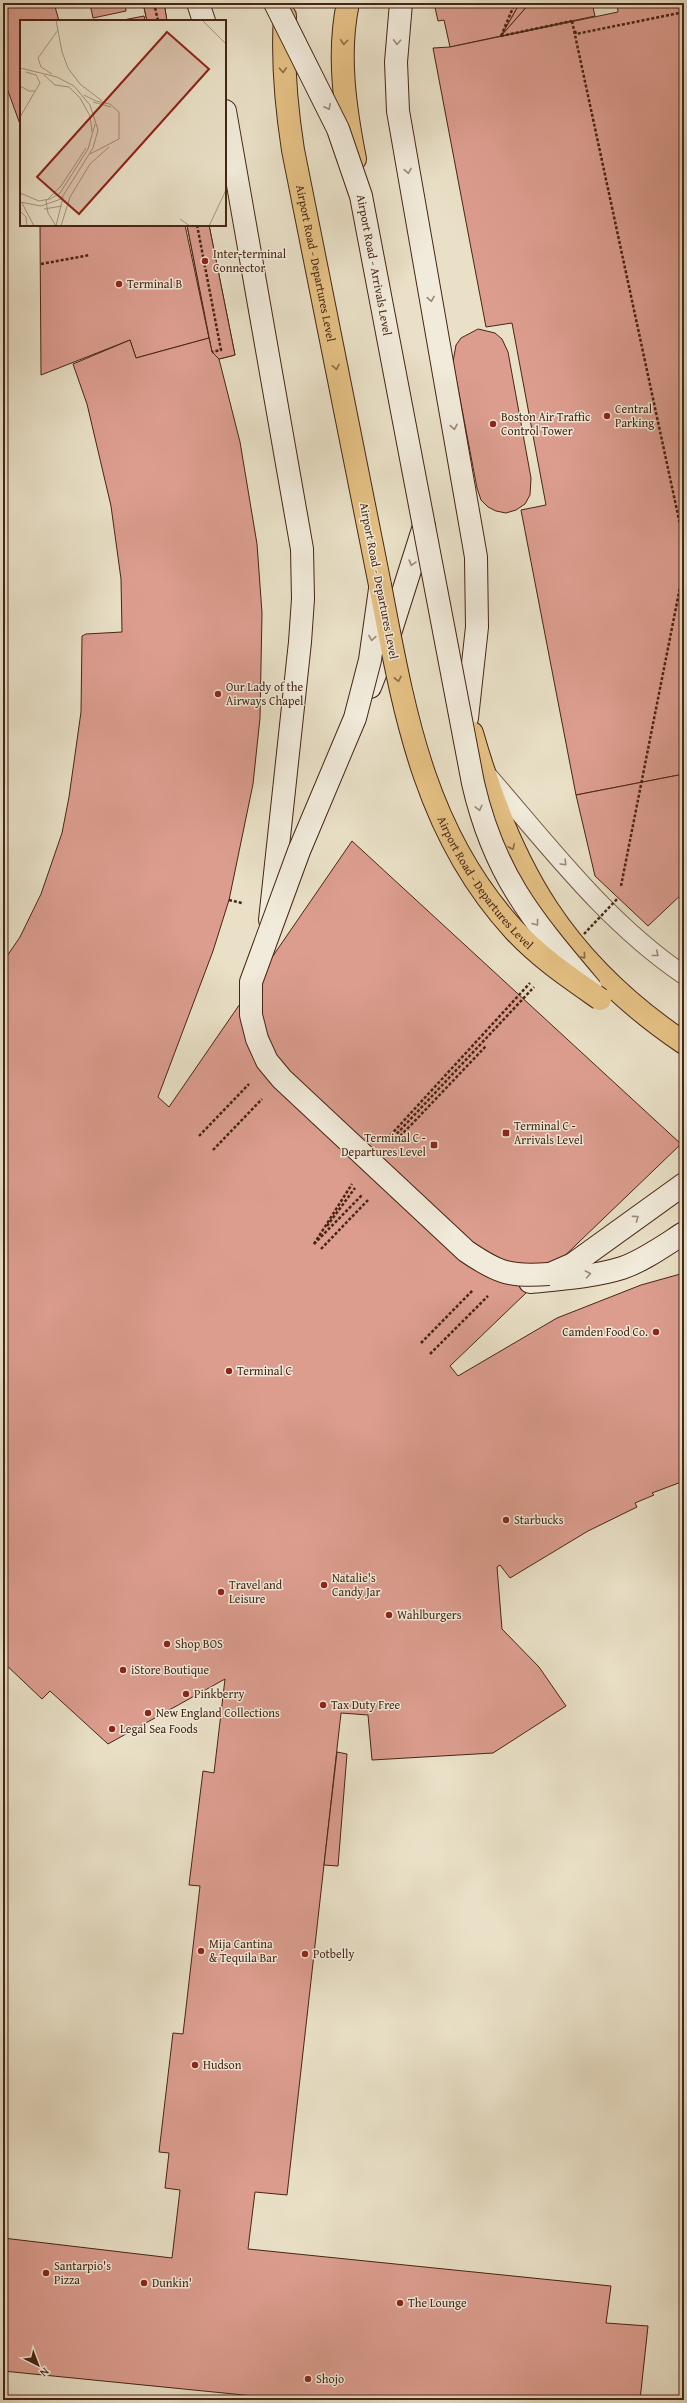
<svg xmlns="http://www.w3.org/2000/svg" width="687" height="2403" font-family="'Gentium Book Plus',serif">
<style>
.building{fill:#dc9d8f;stroke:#472514}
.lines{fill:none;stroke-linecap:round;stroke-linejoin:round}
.service-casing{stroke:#705441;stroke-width:20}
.secondary-casing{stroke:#472514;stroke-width:24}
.primary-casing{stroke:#472514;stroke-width:24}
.path{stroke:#472514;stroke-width:2.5;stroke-dasharray:3 2;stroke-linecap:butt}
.service{stroke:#f1ebdb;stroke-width:18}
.secondary{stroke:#f1ebdb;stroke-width:22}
.primary{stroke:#e4c084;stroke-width:22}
.secondary-bridge-casing{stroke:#472514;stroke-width:24;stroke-linecap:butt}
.primary-bridge-casing{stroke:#472514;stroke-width:24;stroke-linecap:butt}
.path-bridge{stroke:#472514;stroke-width:2.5;stroke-dasharray:3 2;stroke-linecap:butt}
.secondary-bridge{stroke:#f1ebdb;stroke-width:22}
.primary-bridge{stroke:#e4c084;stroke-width:22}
.oneway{stroke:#8e6b46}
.oneway2{stroke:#9c8878}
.poi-dot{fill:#8f2418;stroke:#f1ebdb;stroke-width:1.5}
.labels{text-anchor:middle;stroke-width:3;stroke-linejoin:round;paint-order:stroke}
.poi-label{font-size:12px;fill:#472514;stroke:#f1ebdb;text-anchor:start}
.street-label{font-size:12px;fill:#472514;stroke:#f1ebdb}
.inset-road{fill:none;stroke:#a8957f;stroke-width:1}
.view{fill:#8f2418;fill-opacity:0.15;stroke:#8f2418;stroke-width:2}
.inset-edge{fill:none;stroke:#472514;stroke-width:2}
</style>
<rect width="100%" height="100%" fill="#e9e0c7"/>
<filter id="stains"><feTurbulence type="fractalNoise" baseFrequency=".005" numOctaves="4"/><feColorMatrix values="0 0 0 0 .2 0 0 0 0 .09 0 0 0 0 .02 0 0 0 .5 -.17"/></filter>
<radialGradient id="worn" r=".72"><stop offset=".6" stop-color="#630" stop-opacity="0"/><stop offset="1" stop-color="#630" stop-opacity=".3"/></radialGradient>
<g class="building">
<polygon points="3,3 54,3 59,21 21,21 21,127 3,77"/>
<polygon points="81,3 125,3 126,11 93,18 90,4 81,5"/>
<polygon points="143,3 164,3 167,21 147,21"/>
<polygon points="143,3 164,3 167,21 147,21"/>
<polygon points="434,3 520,3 501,36 450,47 444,20 438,21"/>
<polygon points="520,3 530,3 501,36"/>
<polygon points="530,3 592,3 595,16 501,36"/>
<polygon points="617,3 684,3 684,774 576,795 521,510 546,505 512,323 486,327 433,48 450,47 618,12"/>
<polygon points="144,16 145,21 118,21"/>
<polygon points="40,225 185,225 209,338 136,358 130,340 41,375"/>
<polygon points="187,225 209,225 235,355 219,359 212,352"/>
<polygon points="187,225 209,225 235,355 219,359 212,352"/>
<polygon points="478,329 495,333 502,339 508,352 531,478 530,495 525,504 516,510 506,513 496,511 488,507 481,500 477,488 453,362 456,345 461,338"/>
<polygon points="209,338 212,352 219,359 240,442 257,544 262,613 260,718 253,784 229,900 213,951 158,1097 169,1107 352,841 681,1144 450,1366 458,1376 557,1318 641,1285 684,1273 684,1481 652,1493 654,1495 635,1503 637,1507 588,1531 510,1578 500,1565 497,1567 502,1629 539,1667 566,1706 493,1753 372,1760 368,1715 341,1713 287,2195 255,2192 248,2249 611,2286 606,2323 648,2326 640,2400 294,2400 3,2371 3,2238 172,2258 180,2190 165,2188 169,2153 159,2152 173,2033 183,2034 200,1886 189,1885 203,1771 214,1773 225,1679 108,1744 50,1691 42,1699 3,1662 3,962 20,937 41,894 62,833 69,797 81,712 82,636 86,634 122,632 121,579 111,506 87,404 73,364 130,340 136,358"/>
<polygon points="684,774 684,892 648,926 595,876 576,795"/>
<polygon points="337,1752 347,1754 338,1866 324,1865"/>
</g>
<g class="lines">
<g class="service-casing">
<path id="service" d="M489 777C549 846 607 923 684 975"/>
</g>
<g class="secondary-casing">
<g id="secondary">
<polyline points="198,3 204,21"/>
<polyline points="401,3 396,62 398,111 476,557 477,627 467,718"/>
<polyline points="225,111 302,549 303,599 300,642 270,920"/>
<polyline points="370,687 385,649 424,526"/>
<polyline points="550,1274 573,1264 684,1184"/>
<path d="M530 1282C560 1279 593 1277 622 1268 643 1261 665 1245 684 1233"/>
</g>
</g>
<g class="primary-casing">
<g id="primary">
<path d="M348 3C337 54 345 108 355 159"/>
<path id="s1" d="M285 16C282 62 286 105 293 150L380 585"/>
<path d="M472 733C511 870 564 962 684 1043"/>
</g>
</g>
<g class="path">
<polyline points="154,3 158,21"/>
<polyline points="572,21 684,543"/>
<polyline points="575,31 576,34 684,12"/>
<polyline points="501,36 572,21"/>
<polyline points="501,36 515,3"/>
<polyline points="197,225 221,350 212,352"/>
<polyline points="41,264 90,255"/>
<polyline points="621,886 684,567"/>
<polyline points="229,900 242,903"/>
<polyline points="411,1125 486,1046"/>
<polyline points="199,1136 249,1084"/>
<polyline points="387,1139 530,983"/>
<polyline points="327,1226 355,1188"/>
<polyline points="314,1244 352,1184"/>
<polyline points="321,1249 368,1200"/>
<polyline points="430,1354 488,1296"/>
</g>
<use href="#service" class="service"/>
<use href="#secondary" class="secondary"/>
<use href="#primary" class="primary"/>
<g class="secondary-bridge-casing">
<g id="secondary-bridge">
<path id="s2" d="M275 3 338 129 361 196 473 783C494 875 532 919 591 989"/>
<path d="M380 589 370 660 355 718 299 851 251 982V1015L257 1039 267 1061 282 1079 466 1251C498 1273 510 1277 549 1274"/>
</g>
</g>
<g class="primary-bridge-casing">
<g id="primary-bridge">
<path id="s3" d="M380 585C404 711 424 833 515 931 540 958 570 978 600 999"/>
</g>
</g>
<g class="path-bridge">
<polyline points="584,934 618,898"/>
<polyline points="390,1141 534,987"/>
<polyline points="393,1143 411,1125"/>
<polyline points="213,1150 262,1099"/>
<polyline points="314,1244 363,1194"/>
<polyline points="421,1343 473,1290"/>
</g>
<use href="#secondary-bridge" class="secondary-bridge"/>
<use href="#primary-bridge" class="primary-bridge"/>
</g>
<defs><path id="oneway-chevron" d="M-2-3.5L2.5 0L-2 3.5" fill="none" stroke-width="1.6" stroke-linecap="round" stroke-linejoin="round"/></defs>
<g class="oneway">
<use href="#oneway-chevron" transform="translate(344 42) rotate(94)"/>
<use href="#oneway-chevron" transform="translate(283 70) rotate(87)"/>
<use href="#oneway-chevron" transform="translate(336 367) rotate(79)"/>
<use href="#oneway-chevron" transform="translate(398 679) rotate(78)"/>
<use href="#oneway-chevron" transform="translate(512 847) rotate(64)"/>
<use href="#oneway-chevron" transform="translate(583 956) rotate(49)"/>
</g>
<g class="oneway2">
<use href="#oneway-chevron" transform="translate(397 42) rotate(93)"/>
<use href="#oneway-chevron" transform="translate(328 107) rotate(64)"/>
<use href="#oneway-chevron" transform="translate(408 171) rotate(80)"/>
<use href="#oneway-chevron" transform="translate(431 299) rotate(80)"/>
<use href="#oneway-chevron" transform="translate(454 427) rotate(80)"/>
<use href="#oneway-chevron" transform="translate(412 563) rotate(106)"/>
<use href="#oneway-chevron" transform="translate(372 638) rotate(99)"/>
<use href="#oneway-chevron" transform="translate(479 808) rotate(76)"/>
<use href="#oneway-chevron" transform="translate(564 863) rotate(47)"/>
<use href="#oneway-chevron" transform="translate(536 923) rotate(52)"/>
<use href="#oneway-chevron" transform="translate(656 954) rotate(39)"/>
<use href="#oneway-chevron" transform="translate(636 1218) rotate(-36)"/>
<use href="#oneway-chevron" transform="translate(588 1274) rotate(-11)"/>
</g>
<g class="poi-dot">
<circle cx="205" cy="261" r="4"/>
<circle cx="119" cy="284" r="4"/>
<circle cx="607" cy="416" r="4"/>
<circle cx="493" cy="424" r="4"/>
<circle cx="218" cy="694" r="4"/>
<rect x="502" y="1129" width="8" height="8" rx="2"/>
<rect x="430" y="1141" width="8" height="8" rx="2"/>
<circle cx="656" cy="1332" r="4"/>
<circle cx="229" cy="1371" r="4"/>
<circle cx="506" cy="1520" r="4"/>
<circle cx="324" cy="1585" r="4"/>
<circle cx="221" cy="1592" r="4"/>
<circle cx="389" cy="1615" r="4"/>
<circle cx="167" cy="1644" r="4"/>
<circle cx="123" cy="1670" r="4"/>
<circle cx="186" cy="1694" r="4"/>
<circle cx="323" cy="1705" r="4"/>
<circle cx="148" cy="1713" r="4"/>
<circle cx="112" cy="1729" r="4"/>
<circle cx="201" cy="1951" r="4"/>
<circle cx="305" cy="1954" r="4"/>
<circle cx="195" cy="2065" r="4"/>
<circle cx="46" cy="2273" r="4"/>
<circle cx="144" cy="2283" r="4"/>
<circle cx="400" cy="2303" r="4"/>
<circle cx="308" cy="2379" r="4"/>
</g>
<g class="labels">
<g class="poi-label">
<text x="213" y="258">Inter-terminal<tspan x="213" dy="14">Connector</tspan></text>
<text x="127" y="288">Terminal B</text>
<text x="615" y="413">Central<tspan x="615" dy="14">Parking</tspan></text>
<text x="501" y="421">Boston Air Traffic<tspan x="501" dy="14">Control Tower</tspan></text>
<text x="226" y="691">Our Lady of the<tspan x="226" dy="14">Airways Chapel</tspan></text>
<text x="514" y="1130">Terminal C -<tspan x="514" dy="14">Arrivals Level</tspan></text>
<text x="426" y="1142" text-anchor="end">Terminal C -<tspan x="426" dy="14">Departures Level</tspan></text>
<text x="648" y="1336" text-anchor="end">Camden Food Co.</text>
<text x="237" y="1375">Terminal C</text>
<text x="514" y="1524">Starbucks</text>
<text x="332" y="1582">Natalie's<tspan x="332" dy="14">Candy Jar</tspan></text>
<text x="229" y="1589">Travel and<tspan x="229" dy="14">Leisure</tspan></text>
<text x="397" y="1619">Wahlburgers</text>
<text x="175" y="1648">Shop BOS</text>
<text x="131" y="1674">iStore Boutique</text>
<text x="194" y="1698">Pinkberry</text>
<text x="331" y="1709">Tax Duty Free</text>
<text x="156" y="1717">New England Collections</text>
<text x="120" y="1733">Legal Sea Foods</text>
<text x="209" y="1948">Mija Cantina<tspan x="209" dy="14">&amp; Tequila Bar</tspan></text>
<text x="313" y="1958">Potbelly</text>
<text x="203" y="2069">Hudson</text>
<text x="54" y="2270">Santarpio's<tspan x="54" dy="14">Pizza</tspan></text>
<text x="152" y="2287">Dunkin'</text>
<text x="408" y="2307">The Lounge</text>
<text x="316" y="2383">Shojo</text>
</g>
<g class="street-label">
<text dy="4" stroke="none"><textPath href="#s1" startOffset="250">Airport Road - Departures Level</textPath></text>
<text dy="4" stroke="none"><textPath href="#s2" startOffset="282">Airport Road - Arrivals Level</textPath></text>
<text transform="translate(379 581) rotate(79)" y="4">Airport Road - Departures Level</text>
<text dy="4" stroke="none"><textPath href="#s3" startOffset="320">Airport Road - Departures Level</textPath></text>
</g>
</g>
<g transform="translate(20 20)">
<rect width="206" height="206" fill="#e9e0c7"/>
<path class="inset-road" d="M36 0 42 32 48 48 60 64 82 81M182 0 206 24M0 48 37 57 54 66 70 85 78 110 73 128 41 179 21 186 0 182M32 54 21 47 18 38 38 10M24 55 35 65 49 67 60 78 70 96 72 112M0 66 9 71H15M64 75 76 81 90 84 99 92V119L70 134M73 82 91 87M0 97 20 63 16 55 6 52M0 173 19 181 30 179 40 173 68 129 75 104M2 183 14 206M24 189 42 186M0 191 6 197 7 206M160 199 170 206M36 206 43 177M36 206 28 193 26 181 41 166 66 128M41 206 50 177 70 144 89 127M189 206 206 170"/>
<path class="view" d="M147 12 189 49 59 194 17 157Z"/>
<rect width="206" height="206" class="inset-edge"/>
</g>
<rect width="687" height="2403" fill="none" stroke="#e9e0c7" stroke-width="16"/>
<rect x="4" y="4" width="679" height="2395" fill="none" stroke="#472514" stroke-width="2"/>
<rect x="8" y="8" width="671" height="2387" fill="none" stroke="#472514"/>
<g transform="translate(38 2365) rotate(138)" stroke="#f1ebdb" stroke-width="3" paint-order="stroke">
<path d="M0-3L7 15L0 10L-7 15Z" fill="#472514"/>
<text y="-6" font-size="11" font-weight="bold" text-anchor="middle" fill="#472514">N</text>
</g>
<rect width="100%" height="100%" filter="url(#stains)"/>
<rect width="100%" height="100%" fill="url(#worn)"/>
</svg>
